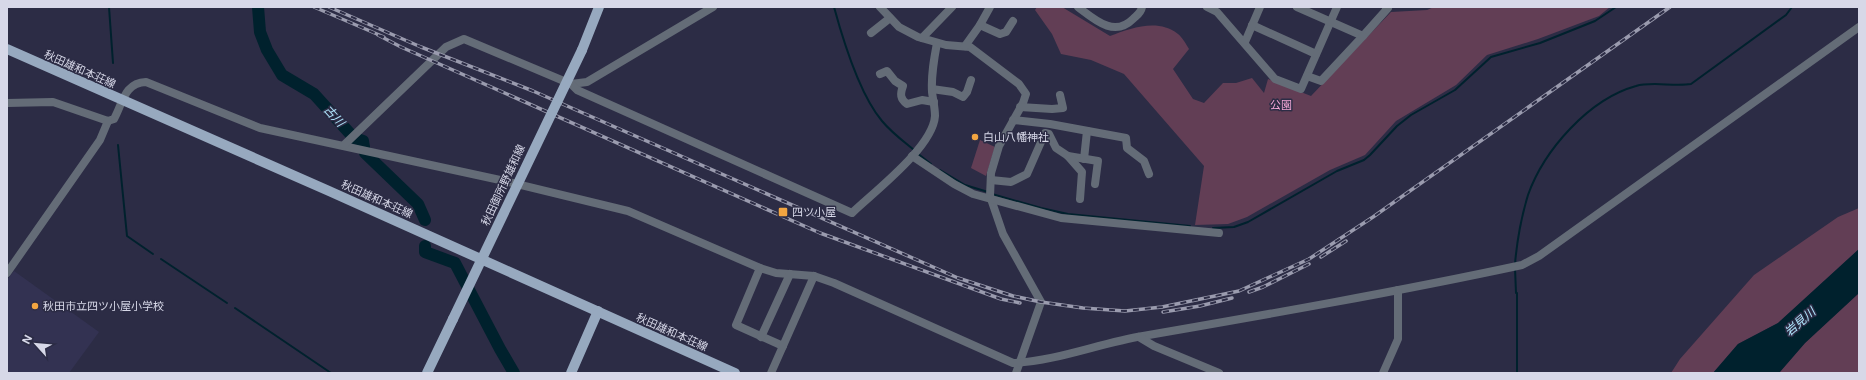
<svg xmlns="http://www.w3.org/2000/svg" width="1866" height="380" font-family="Inter,'Noto Sans JP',sans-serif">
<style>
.built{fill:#333252}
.green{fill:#623e55}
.water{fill:#00212d}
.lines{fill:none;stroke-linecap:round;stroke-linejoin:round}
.stream{stroke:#00212d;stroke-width:2}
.river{stroke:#00212d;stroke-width:12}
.minor{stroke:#646c77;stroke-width:8}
.major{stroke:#97a9bf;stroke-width:10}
.rail-casing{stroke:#9a9bae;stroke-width:3.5}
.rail{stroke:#2c2c45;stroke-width:2;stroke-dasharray:6;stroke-linecap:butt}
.major-bridge{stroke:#97a9bf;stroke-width:10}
.poi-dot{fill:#f2a541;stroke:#2c2c45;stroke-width:1.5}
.labels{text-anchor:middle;stroke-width:3;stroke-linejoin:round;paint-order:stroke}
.street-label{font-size:11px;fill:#d7d8e8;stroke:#2c2c45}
.park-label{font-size:11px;fill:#f3a7d6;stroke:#2c2c45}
.poi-label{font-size:11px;fill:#d7d8e8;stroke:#2c2c45;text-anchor:start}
.water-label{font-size:12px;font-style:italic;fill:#b0e7fe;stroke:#2c2c45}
</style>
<rect width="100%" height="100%" fill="#2c2c45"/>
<polygon class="built" points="14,271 99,332 69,373 7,373 7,280"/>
<g class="green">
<path d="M1037 7H1062L1110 36C1131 28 1158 18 1178 34 1182 37 1186 44 1189 49L1173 69 1193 99 1204 103 1223 83H1236L1252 78 1264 93 1268 79 1311 96 1391 12 1427 10 1434 7H1610L1599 16 1538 39 1487 55 1456 85 1396 121 1365 155 1330 170 1247 217 1228 224 1195 225 1204 166 1124 74 1091 60 1061 54 1052 34 1035 10Z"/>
<polygon points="980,140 995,147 986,176 971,168"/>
<polygon points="1859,208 1859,249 1778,323 1738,344 1713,373 1671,373 1680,359 1754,275 1838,217"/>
<polygon points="1859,293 1859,373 1779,373 1805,343"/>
</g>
<polygon class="water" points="1859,249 1859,293 1805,343 1779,373 1713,373 1738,344 1778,323"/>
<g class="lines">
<g class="stream">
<polyline points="109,7 113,63"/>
<path d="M834 7C843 40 860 95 882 121 891 132 903 141 914 150"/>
<polyline points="118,145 127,236 153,254"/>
<polyline points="917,153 931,164"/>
<polyline points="940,170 965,185 988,192"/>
<polyline points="992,194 1041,208 1068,214 1190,226"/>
<polyline points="1213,228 1234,227 1248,222 1337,171 1364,160 1370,155 1397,126 1411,115 1455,90 1491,57 1540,43 1595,21 1616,7"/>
<polyline points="161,259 227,303"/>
<path d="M1515 264C1517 240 1521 218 1528 195 1544 150 1589 99 1636 86 1652 81 1674 87 1691 84L1786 15 1792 7"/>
<polyline points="1515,268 1516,293 1517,293 1517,373"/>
<polyline points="235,308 331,373"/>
</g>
<g class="river">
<polyline points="258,7 260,32 267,50 282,75 314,94 354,138 363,141 365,153 418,204 425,220"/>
<polyline points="425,246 425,252 455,263 500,349 514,373"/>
</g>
<g class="minor">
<polyline points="880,7 899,27 918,37 946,45 970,47 1019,84 1026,94 1023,103 999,146 991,173 990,196 1003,234 1041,302 1016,373"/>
<path d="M1078 7C1094 19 1114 38 1133 19 1137 15 1141 13 1142 7"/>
<polyline points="1207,7 1217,12 1275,79 1301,89 1337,7"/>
<polyline points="1297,7 1363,36 1388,8 1386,7"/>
<polyline points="980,25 1000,34 1006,32 1013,21"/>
<polyline points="1252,25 1316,54"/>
<polyline points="871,33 890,18"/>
<polyline points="922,38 952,7"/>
<polyline points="1245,42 1260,7"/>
<polyline points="965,46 980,25 990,7"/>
<path d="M880 74 887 71 895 81 903 86C900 94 900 99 907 104L922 100 934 102"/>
<polyline points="1307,76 1321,81 1363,36"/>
<polyline points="571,84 587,82 713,7"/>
<polyline points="932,89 953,92 963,97 967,92 971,80"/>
<path d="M7 103 53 102 108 121 114 119C123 103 124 83 146 82L260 128 500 180 628 211 760 268 776 273 814 276 834 283 1013 363C1057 361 1100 343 1143 336 1270 314 1396 292 1522 265L1539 256 1859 27"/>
<polyline points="1020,107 1052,109 1063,108 1060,95"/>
<polyline points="1013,120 1050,124 1126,138 1127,148 1144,161 1149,174"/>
<path d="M344 145 446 47 464 39 571 84 577 90 852 213C875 191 933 147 935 116 935 108 933 100 932 92 931 75 934 59 937 43"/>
<polyline points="912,156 954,184 973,194 1061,218 1219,233"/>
<polyline points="1068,156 1098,161 1095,184"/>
<polyline points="1084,159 1087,131"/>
<polyline points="991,180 1011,182 1027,174 1045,133 1049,134 1056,148 1068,156 1082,172 1080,199"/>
<polyline points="760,268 736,325 783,346"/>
<polyline points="7,273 100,140 108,121"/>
<polyline points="761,337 790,274"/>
<polyline points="1139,337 1154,346 1219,373"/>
<polyline points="771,373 814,276"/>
<polyline points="1383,373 1398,339 1398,290"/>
</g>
<g class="major">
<polyline points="7,49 329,191 735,373"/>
<polyline points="582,50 599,7"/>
<polyline points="427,373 453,319"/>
<polyline points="571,373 598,311"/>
</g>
<g class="rail-casing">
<g id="rail">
<polyline points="314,7 384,37"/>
<polyline points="329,7 421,47 533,91 958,278 1013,296 1041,302 1083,308 1125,311 1162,307 1239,291 1309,259 1373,217 1670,7"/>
<polyline points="378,35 401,47 820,233 1001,299 1020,303"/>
<polyline points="1321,257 1346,241"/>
<polyline points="1249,292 1263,287 1309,264"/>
<polyline points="1163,312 1200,306 1232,298"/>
</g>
</g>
<use href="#rail" class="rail"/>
<polyline class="major-bridge" points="453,319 582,50"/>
</g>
<g class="poi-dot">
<circle cx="975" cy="137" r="4"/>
<rect x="778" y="207" width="10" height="10" rx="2"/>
<circle cx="35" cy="306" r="4"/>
</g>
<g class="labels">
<g class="street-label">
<text transform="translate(80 69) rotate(24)" y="4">秋田雄和本荘線</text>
<text transform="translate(503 185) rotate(-65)" y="4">秋田御所野雄和線</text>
<text transform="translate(377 199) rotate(24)" y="4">秋田雄和本荘線</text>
<text transform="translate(672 332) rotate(24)" y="4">秋田雄和本荘線</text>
</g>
<g class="park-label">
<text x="1281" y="109">公園</text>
</g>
<g class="poi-label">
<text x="983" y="141">白山八幡神社</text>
<text x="792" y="216">四ツ小屋</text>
<text x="43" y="310">秋田市立四ツ小屋小学校</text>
</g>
<g class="water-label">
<text transform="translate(334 116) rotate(47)" y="4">古川</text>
<text transform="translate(1800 322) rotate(-41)" y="4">岩見川</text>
</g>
</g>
<rect width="1866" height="380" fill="none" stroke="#d7d8e8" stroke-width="16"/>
<g transform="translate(36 344) rotate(297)" stroke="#2c2c45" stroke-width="3" paint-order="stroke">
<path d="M0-3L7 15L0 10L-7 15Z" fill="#d7d8e8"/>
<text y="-6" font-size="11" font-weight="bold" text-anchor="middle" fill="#d7d8e8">N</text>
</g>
</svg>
